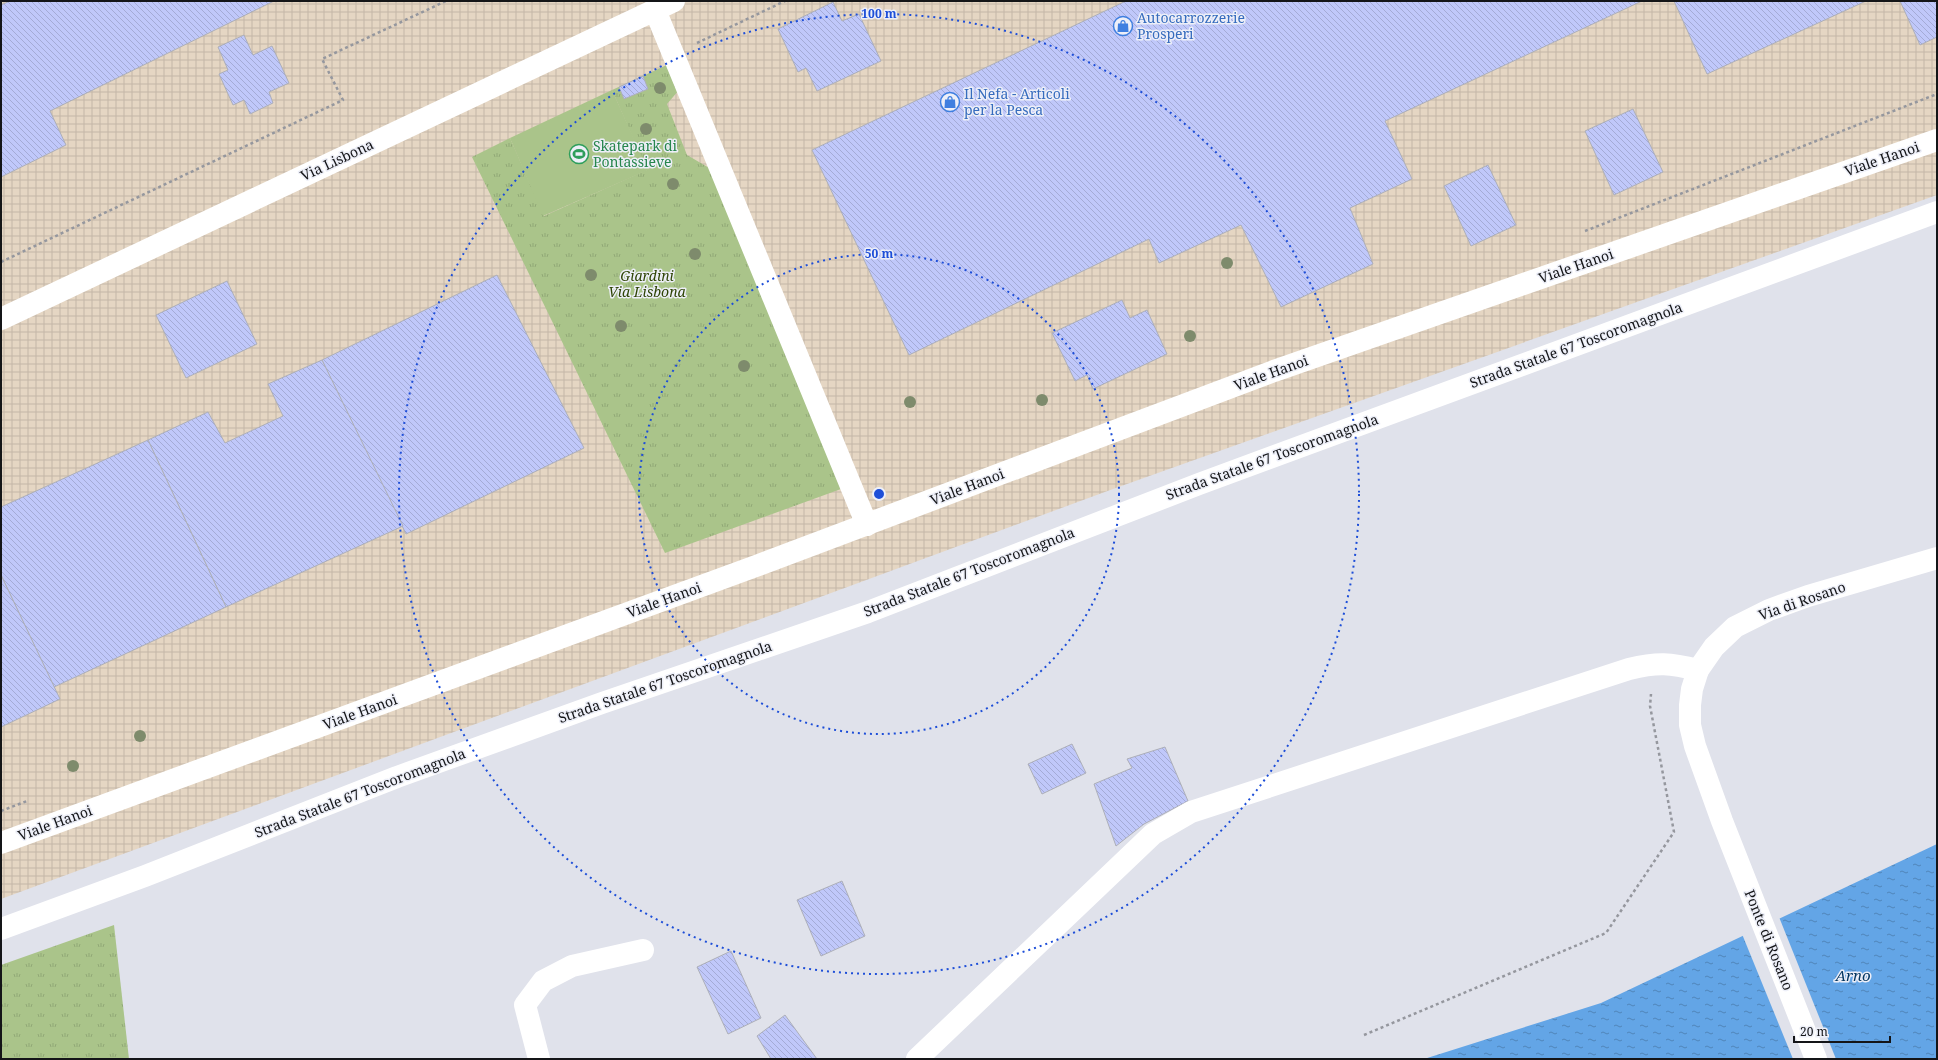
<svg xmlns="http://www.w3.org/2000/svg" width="1938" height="1060" font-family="'Noto Serif',serif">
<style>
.industrial{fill:url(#industrial-grid)}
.grass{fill:url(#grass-tufts)}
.garden{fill:#aac48a}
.water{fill:url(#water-ripples)}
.pier{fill:#e0e2eb}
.building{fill:url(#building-back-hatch);stroke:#adafb8}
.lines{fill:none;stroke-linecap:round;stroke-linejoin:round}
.path{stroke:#95979e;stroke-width:2.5;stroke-dasharray:3 3;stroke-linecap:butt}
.minor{stroke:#fff;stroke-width:22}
.major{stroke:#fff;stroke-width:22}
.tree{fill:#7e8b6c}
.ring{fill:none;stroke:#1d4ed8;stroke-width:2;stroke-dasharray:2 4}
.labels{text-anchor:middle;stroke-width:3;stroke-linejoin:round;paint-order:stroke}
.shop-label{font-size:14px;fill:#366cbe;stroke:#edeff8;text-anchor:start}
.leisure-label{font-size:14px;fill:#27864d;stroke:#edeff8;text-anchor:start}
.street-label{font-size:14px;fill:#141518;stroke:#edeff8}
.park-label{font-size:14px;font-style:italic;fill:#2e4405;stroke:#edeff8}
.water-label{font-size:15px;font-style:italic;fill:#043761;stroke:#edeff8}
.centre{fill:#1d4ed8;stroke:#edeff8;stroke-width:2}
.ring-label{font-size:12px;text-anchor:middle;font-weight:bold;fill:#1d4ed8;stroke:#edeff8;stroke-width:3;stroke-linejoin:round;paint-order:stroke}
</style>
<defs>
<pattern id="industrial-grid" width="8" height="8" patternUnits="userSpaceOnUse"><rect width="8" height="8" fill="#e5d6c3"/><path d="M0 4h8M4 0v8" fill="none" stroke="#c4b7a7"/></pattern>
<pattern id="grass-tufts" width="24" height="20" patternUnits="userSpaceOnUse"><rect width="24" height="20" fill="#aac48a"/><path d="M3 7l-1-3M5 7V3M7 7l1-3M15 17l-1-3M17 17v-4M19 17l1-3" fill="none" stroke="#91a876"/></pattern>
<pattern id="water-ripples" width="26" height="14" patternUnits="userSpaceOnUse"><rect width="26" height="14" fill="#63a5e6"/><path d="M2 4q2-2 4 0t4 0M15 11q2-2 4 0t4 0" fill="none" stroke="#5085b9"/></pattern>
<pattern id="building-back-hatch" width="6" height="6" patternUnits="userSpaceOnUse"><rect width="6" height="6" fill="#c0c8fa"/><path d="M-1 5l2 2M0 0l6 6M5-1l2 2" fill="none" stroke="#a4abd6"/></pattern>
</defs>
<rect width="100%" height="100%" fill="#e0e2eb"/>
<polygon class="industrial" points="1,1 1937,1 1937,195 1113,489 1,899"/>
<g class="grass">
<polygon points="669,64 679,90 667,104 687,155 711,169 841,489 665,553 472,157 510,138 544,216 647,170 612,90"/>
<polygon points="114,925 129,1059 1,1059 1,965"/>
</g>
<polygon class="garden" points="612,90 648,170 543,216 510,138"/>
<polygon class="water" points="1937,844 1937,1059 1424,1059 1601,1003"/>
<polygon class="pier" points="1779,917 1836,1059 1793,1059 1742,934"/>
<g class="building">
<polygon points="10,1 274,1 50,111 66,145 1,177 1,5"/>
<polygon points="1126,1 1642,1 1385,121 1412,179 1350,208 1373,264 1281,307 1241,225 1159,263 1149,239 909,355 812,150"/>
<polygon points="1674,1 1866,1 1707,74"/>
<polygon points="1900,1 1937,1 1937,37 1920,45"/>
<polygon points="833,2 842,21 859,14 881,61 817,91 806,68 798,72 778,29"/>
<polygon points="244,35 253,55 272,46 289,83 269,92 273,103 250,114 244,100 233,105 219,74 228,70 218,47"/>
<polygon points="643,76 648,89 624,99 619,87"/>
<polygon points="1633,109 1663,172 1614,195 1585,131"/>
<polygon points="1488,165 1516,225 1471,246 1444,186"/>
<polygon points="497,275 584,448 406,534 322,360"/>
<polygon points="227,281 257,344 186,378 156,315"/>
<polygon points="1122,300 1130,318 1147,310 1167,354 1093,389 1087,375 1075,381 1052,333"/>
<polygon points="322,360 403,526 226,607 148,440 208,412 225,443 283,416 268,384"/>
<polygon points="148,440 226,607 54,687 1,575 1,507"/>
<polygon points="1,575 60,699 1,727"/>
<polygon points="1072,744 1086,773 1042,794 1028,764"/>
<polygon points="1165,747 1188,801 1144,824 1116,846 1094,784 1132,768 1127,759"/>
<polygon points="842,881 865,936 821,956 797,900"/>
<polygon points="731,951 761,1018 728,1034 697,967"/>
<polygon points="785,1015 817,1059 771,1059 757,1036"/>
</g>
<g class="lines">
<g class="path">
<polyline points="697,43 785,1"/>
<polyline points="1585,231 1937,94"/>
<polyline points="1,262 343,100 322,59 446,1"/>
<polyline points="1,811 27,801"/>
<polyline points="1364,1035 1606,933 1674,832 1650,706 1651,694"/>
</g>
<g class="minor">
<polyline points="655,10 867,525"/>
<polyline points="1,319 674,1"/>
<polyline points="1,843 756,566 1274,371 1937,140"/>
<polyline points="539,1059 525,1005 543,981 572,966 643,950"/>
<path d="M917 1059 1153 834 1191 812 1629 669C1658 662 1670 663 1698 670"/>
<polyline points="1816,1059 1722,821 1695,746 1690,725 1690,705 1692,689 1698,670 1714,647 1735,627 1769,610 1808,596 1937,558"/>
</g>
<polyline class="major" points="1,929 145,876 397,777 602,703 868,612 1199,484 1937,212"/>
</g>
<g class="tree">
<circle cx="660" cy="88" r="6"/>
<circle cx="646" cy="129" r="6"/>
<circle cx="673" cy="184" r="6"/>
<circle cx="695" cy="254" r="6"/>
<circle cx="1227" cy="263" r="6"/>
<circle cx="591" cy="275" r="6"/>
<circle cx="621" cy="326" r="6"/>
<circle cx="1190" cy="336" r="6"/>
<circle cx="744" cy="366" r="6"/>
<circle cx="1042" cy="400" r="6"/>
<circle cx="910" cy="402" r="6"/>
<circle cx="140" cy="736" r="6"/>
<circle cx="73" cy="766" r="6"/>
</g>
<g class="ring">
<circle cx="879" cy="494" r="240"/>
<circle cx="879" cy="494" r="480"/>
</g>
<defs>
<g id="shop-ring" transform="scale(1)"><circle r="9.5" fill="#edeff8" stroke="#3f7fe0" stroke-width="1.5"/><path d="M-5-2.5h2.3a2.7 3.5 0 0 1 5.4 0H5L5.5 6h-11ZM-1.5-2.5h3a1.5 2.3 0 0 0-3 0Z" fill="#3f7fe0"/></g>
<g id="stadium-ring" transform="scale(1)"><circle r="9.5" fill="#edeff8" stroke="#2e9e5b" stroke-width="1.5"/><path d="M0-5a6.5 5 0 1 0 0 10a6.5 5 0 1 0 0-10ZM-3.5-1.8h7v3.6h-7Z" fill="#2e9e5b"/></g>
</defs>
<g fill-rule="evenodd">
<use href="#shop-ring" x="1123" y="26"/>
<use href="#shop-ring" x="950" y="102"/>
<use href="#stadium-ring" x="579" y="154"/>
</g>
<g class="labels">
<g class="shop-label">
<text x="1137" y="23">Autocarrozzerie<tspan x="1137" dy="16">Prosperi</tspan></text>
<text x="964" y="99">Il Nefa - Articoli<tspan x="964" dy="16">per la Pesca</tspan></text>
</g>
<g class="leisure-label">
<text x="593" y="151">Skatepark di<tspan x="593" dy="16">Pontassieve</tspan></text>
</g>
<g class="street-label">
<text transform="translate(1882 159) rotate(-19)" y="5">Viale Hanoi</text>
<text transform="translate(337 160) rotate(-25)" y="5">Via Lisbona</text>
<text transform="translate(1576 266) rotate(-19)" y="5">Viale Hanoi</text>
<text transform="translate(1576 345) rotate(-20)" y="5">Strada Statale 67 Toscoromagnola</text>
<text transform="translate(1271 373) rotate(-20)" y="5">Viale Hanoi</text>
<text transform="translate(1272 457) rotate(-20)" y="5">Strada Statale 67 Toscoromagnola</text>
<text transform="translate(967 487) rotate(-21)" y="5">Viale Hanoi</text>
<text transform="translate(969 572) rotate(-21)" y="5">Strada Statale 67 Toscoromagnola</text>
<text transform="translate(664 600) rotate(-20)" y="5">Viale Hanoi</text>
<text transform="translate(1802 601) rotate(-19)" y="5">Via di Rosano</text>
<text transform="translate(665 682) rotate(-19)" y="5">Strada Statale 67 Toscoromagnola</text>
<text transform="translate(360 712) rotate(-20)" y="5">Viale Hanoi</text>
<text transform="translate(360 793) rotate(-21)" y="5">Strada Statale 67 Toscoromagnola</text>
<text transform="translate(55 823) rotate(-20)" y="5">Viale Hanoi</text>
<text transform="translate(1769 940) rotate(68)" y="5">Ponte di Rosano</text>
</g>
<g class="park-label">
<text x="647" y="281">Giardini<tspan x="647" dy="16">Via Lisbona</tspan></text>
</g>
<g class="water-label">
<text x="1853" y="981">Arno</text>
</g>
</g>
<circle cx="879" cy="494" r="6" class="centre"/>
<g class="ring-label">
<text x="879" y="18">100 m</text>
<text x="879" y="258">50 m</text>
</g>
<rect width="1938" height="1060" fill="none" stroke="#141518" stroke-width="4"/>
<path d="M1794 1036v6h96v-6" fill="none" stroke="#141518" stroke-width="2"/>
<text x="1800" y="1036" font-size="12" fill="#141518" stroke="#edeff8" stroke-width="3" paint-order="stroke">20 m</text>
</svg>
